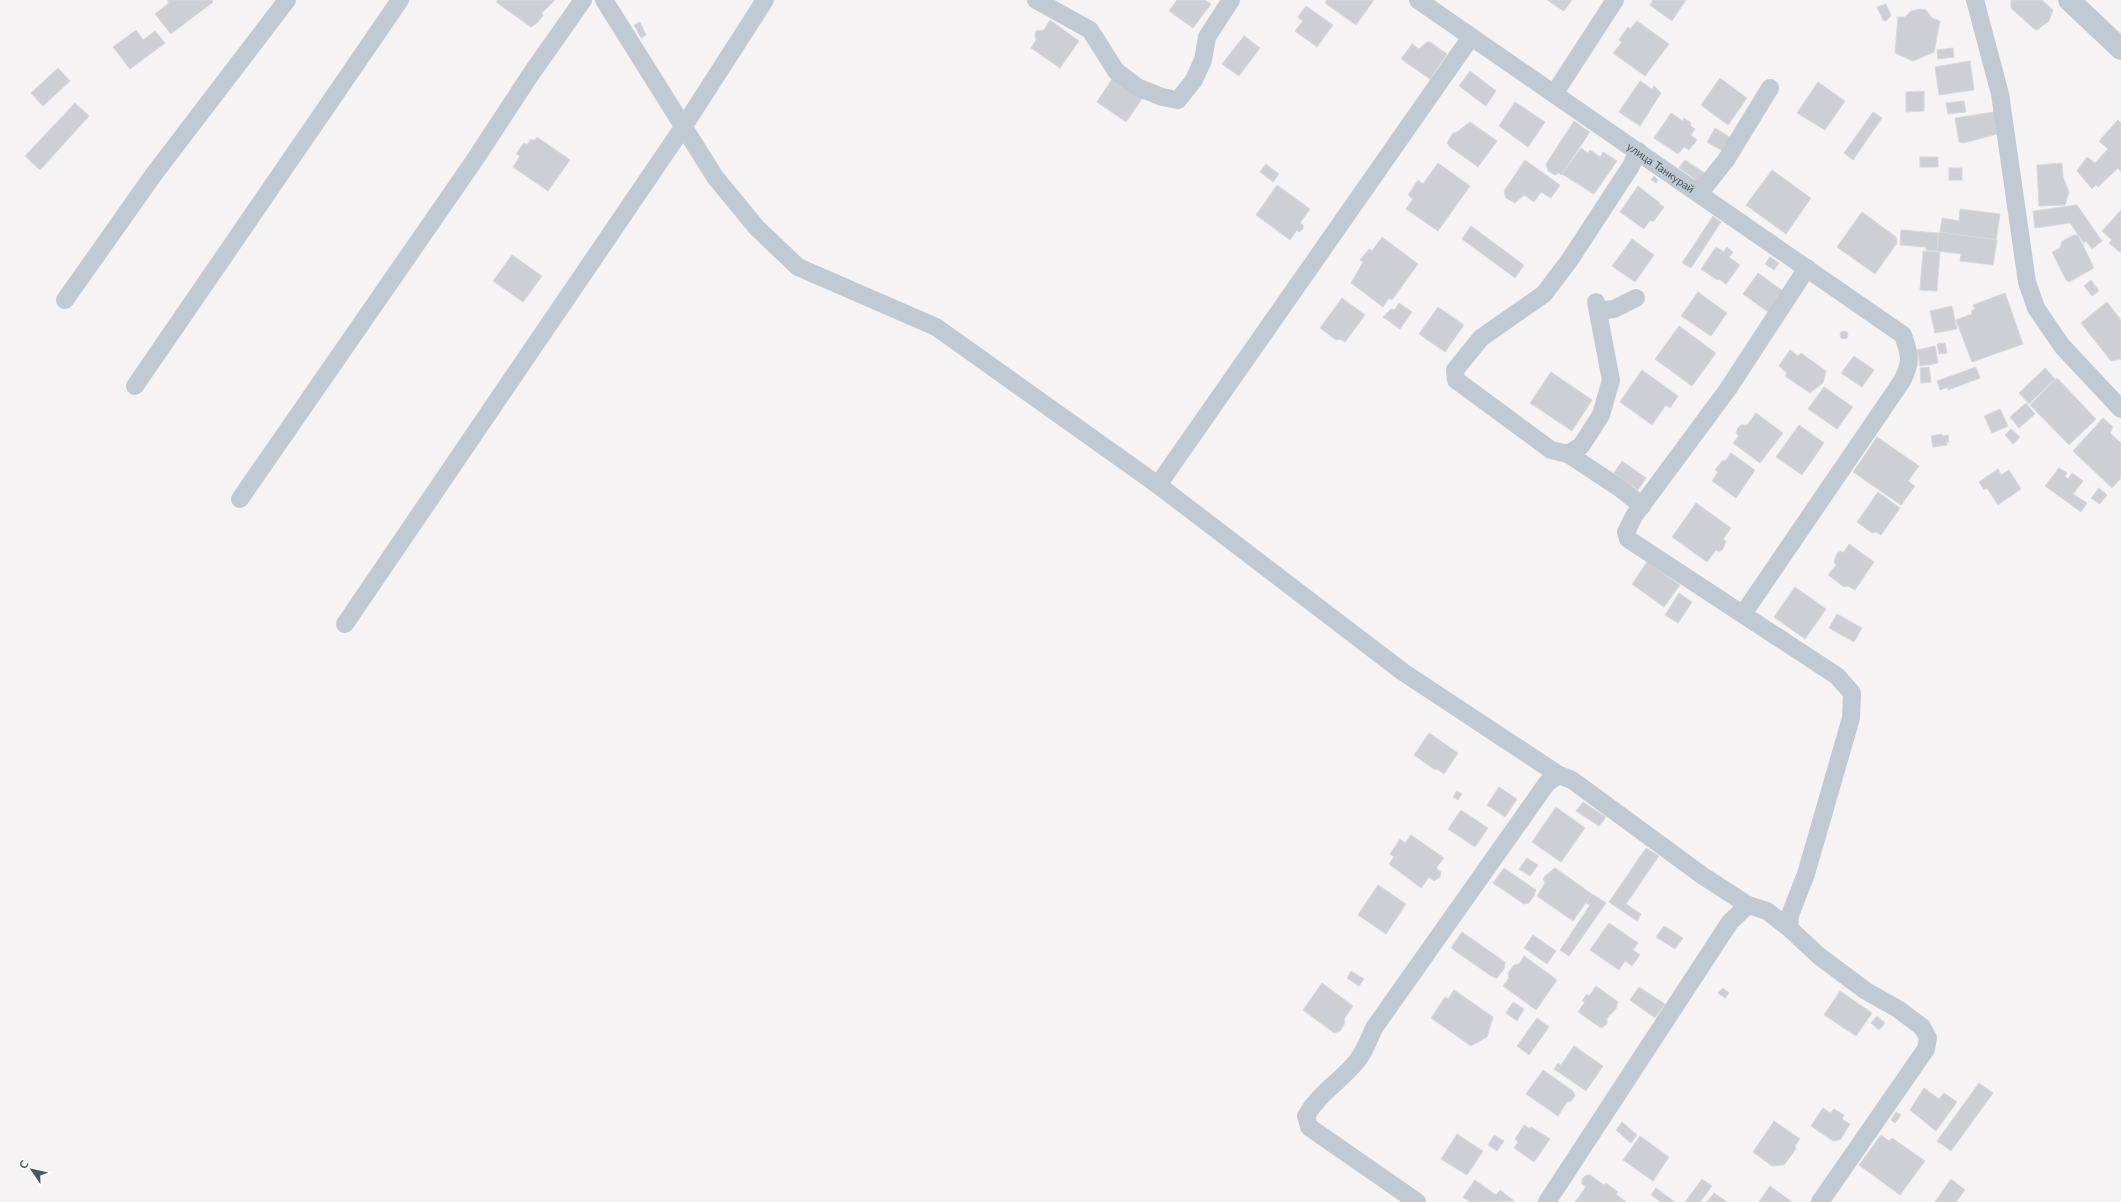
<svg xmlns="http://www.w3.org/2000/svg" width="2121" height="1202" font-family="Lato,sans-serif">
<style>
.building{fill:#cdcfd5;stroke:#d7d9de}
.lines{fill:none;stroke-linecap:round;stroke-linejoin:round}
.minor{stroke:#c1cad2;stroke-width:18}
.tertiary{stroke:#c1cad2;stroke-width:22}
.labels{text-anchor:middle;stroke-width:3;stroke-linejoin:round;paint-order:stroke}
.street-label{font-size:11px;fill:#4a5661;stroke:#fff}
</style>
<rect width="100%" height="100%" fill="#f5f3f3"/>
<g class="building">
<polygon points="167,0 212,0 213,2 171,34 155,14 169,3"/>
<polygon points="498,0 555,0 542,13 543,16 537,23 531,27 496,2"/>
<polygon points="1177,0 1205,0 1211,4 1193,28 1169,11"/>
<polygon points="1327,0 1374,0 1356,25 1325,3"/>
<polygon points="1547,0 1572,0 1564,11"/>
<polygon points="1653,0 1686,0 1672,21 1650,5"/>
<polygon points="2011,0 2042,0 2053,10 2049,21 2037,30 2034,29 2011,8"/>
<polygon points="1886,4 1891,16 1886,21 1883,20 1877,7"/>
<polygon points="1306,6 1333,25 1317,47 1295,31 1303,21 1298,17"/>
<polygon points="1920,9 1926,10 1932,18 1940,21 1934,52 1913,61 1895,53 1898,17 1905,17 1911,11"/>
<polygon points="1050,20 1079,41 1060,68 1031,48 1036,40 1035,35 1036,31 1044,30"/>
<polygon points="1637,21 1669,44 1645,76 1613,53 1622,42 1619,40 1628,27 1630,29"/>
<polygon points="640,22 646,35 641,38 634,25"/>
<polygon points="136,30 143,40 155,31 165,43 130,69 113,47"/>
<polygon points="1244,36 1260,48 1239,76 1222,64"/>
<polygon points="1427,42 1430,42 1447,54 1430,79 1401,59 1412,44 1419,49"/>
<polygon points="1953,48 1954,57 1938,59 1937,50"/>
<polygon points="1970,61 1974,90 1939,95 1935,67"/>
<polygon points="58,68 70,81 43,106 31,93"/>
<polygon points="1470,71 1496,91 1486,106 1459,86"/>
<polygon points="1114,76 1144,96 1126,122 1097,102"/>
<polygon points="1720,78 1747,98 1728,125 1701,105"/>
<polygon points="1640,81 1652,89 1654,86 1661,93 1640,126 1619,112"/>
<polygon points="1818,82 1845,101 1825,130 1797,113"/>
<polygon points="1924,91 1924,111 1906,112 1906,92"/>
<polygon points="1964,101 1966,112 1948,114 1946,103"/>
<polygon points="1515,102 1545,122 1528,147 1499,126"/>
<polygon points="75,103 89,116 40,170 25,156"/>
<polygon points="1873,112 1882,118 1853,160 1844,153"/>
<polygon points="1994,112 1997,134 1964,143 1959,142 1955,118"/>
<polygon points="1671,113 1683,121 1684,118 1691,123 1690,125 1695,129 1691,135 1697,140 1689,150 1684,147 1678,154 1654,138"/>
<polygon points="2118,120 2121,123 2121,172 2118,168 2098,187 2096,185 2092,189 2077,171 2087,157 2095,163 2108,149 2099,141"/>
<polygon points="1574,121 1590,132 1561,175 1559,173 1555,175 1548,171 1546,164"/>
<polygon points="1470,122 1497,141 1478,167 1450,147 1447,143 1453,133 1457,132"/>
<polygon points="1715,128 1731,138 1725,149 1721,150 1707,142"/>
<polygon points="537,137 570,160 548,191 513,167 520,156 516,154 524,143 527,145 531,139 534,141"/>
<polygon points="1581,148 1588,153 1590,150 1600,157 1603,152 1617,161 1594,194 1562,174"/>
<rect x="1920" y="157" width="18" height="10"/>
<polygon points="1525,160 1560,185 1551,198 1541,192 1534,202 1524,195 1515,203 1506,198 1504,191"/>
<polygon points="1685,160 1706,174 1700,183 1679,168"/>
<polygon points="1438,163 1470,186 1438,231 1406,209 1413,199 1408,195 1418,180 1423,184"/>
<polygon points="2062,163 2063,177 2069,192 2065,205 2039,206 2037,165"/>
<polygon points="1266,164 1279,174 1273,182 1260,172"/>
<rect x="1949" y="168" width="13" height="12"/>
<polygon points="1772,170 1811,198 1786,234 1746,205"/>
<polygon points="1654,176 1658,180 1656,183 1651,180"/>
<polygon points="1277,185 1310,209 1300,223 1303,225 1303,229 1299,232 1297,230 1290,240 1256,215"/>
<polygon points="1638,186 1660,203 1659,204 1664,207 1653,222 1650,220 1644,229 1620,212"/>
<polygon points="2077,205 2102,241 2092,249 2086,241 2084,243 2070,223 2035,228 2033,211"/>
<polygon points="1960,209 2000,214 1996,240 1940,232 1942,218 1959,221"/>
<polygon points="2121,210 2121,253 2109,243 2112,240 2102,231"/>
<polygon points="1862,212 1896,237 1897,243 1875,274 1837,247"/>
<polygon points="1713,216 1721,222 1691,268 1682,263"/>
<polygon points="1471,226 1524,265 1515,278 1462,239"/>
<polygon points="1901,230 1938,233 1937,251 1926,250 1926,247 1900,245"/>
<polygon points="1939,232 1997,240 1993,265 1960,261 1961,254 1937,251"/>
<polygon points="2074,235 2078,235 2094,268 2069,282 2066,280 2052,252 2060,248 2062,241"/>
<polygon points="1382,237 1418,264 1392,300 1389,298 1383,307 1351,283 1363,262 1360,260 1369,249 1372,251"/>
<polygon points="1632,239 1654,255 1635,282 1612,266"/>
<polygon points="1716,247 1724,252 1727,247 1733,252 1729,257 1740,265 1726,284 1719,279 1717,280 1701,269"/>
<polygon points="1923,251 1940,252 1937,291 1920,290"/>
<polygon points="512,255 542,276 523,302 493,281"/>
<polygon points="1770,257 1779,263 1774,270 1765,264"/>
<polygon points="1758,273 1783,291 1768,312 1743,294"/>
<polygon points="2091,280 2099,291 2092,296 2084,286"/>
<polygon points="1698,292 1727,313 1711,336 1681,316"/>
<polygon points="2005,293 2023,344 1972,362 1956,320 1972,314 1971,311 1975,309 1973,305"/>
<polygon points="1342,298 1365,315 1345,342 1340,339 1336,340 1320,328"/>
<polygon points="2107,302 2121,320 2121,359 2111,361 2081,323"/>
<polygon points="1399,303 1412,312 1400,329 1383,317 1391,309 1394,310"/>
<polygon points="1952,306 1957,329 1935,333 1930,311"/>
<polygon points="1438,307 1464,325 1445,352 1419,334"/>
<polygon points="1679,326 1716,353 1692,386 1655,359"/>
<circle cx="1844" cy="335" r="4"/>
<polygon points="1945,343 1947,353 1939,354 1937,344"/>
<polygon points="1935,346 1938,363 1920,366 1917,350"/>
<polygon points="1790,350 1798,356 1801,353 1826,371 1823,383 1810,393 1785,376 1787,373 1779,366"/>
<polygon points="1854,356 1874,370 1862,387 1841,373"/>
<polygon points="1929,367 1931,382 1921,383 1920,368"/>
<polygon points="1976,367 1980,378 1948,390 1948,387 1940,390 1937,381"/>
<polygon points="2045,368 2055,379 2029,404 2019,393"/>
<polygon points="1642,370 1678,396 1670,408 1666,405 1652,425 1620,402"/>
<polygon points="1551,372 1592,400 1572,431 1530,403"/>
<polygon points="2057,378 2096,419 2069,445 2030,405"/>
<polygon points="1824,387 1853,407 1837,429 1808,409"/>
<polygon points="2026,403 2035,414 2019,428 2010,417"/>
<polygon points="2000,409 2008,426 1992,433 1984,416"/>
<polygon points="1756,413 1783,433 1760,463 1733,443 1739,436 1736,433 1738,428 1741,425 1747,425"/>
<polygon points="2103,418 2113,427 2110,433 2121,443 2121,478 2112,488 2073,451"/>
<polygon points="1799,425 1824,443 1802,475 1776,457"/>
<polygon points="2011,429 2020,437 2013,444 2005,435"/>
<polygon points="1942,434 1943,436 1948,435 1949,442 1946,442 1947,445 1933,447 1931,436"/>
<polygon points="1877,437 1919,466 1908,481 1915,486 1901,505 1853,472"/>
<polygon points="1731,453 1755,470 1736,498 1712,481 1718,472 1715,470 1723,460 1725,461"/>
<polygon points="1622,461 1646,478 1638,490 1614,473"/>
<polygon points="2059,468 2067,473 2065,476 2068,479 2072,473 2083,481 2073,494 2087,503 2081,512 2045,486"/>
<polygon points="1998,469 2001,475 2009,470 2021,489 1998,505 1987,488 1984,490 1979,482"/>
<polygon points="2099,488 2107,495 2100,504 2091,498"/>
<polygon points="1878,492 1900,508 1881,535 1876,532 1872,533 1857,522"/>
<polygon points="1696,503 1731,528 1723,539 1726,541 1723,549 1719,552 1716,550 1707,562 1672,537"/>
<polygon points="1849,544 1874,562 1855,590 1848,586 1844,587 1828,575 1836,565 1834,562 1837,553 1841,551 1843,553"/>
<polygon points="1647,562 1680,585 1664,607 1632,584"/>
<polygon points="1795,587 1826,609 1805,639 1774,617"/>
<polygon points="1679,593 1692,602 1678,623 1665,615"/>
<polygon points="1837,614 1862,628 1854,642 1829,628"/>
<polygon points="1429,733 1458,753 1444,774 1437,769 1435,770 1414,755"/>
<polygon points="1499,787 1517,799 1505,817 1487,805"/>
<polygon points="1457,791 1462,794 1458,800 1453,797"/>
<polygon points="1583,802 1606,817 1599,826 1576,811"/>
<polygon points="1556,807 1585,828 1561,862 1532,842"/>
<polygon points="1461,810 1488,828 1475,847 1448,829"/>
<polygon points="1411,835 1444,858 1436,868 1441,872 1440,877 1434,881 1429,877 1421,888 1389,864 1394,857 1390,854 1400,839 1405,843"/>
<polygon points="1646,848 1659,856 1626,904 1641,914 1637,921 1609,902"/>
<polygon points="1527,858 1538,865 1530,876 1519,869"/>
<polygon points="1504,868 1536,890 1534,896 1529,903 1524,904 1493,883"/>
<polygon points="1555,868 1592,894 1573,921 1537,896 1545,883 1543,879 1546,875"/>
<polygon points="1378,885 1406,904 1386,934 1358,915"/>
<polygon points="1592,894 1606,903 1569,956 1560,950 1590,905 1586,903"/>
<polygon points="1609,923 1638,943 1633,950 1640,955 1632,966 1625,961 1619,970 1590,950"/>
<polygon points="1664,926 1683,938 1675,949 1656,937"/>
<polygon points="1462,932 1505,962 1504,969 1497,978 1491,976 1451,948"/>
<polygon points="1533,935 1556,951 1547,964 1524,948"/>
<polygon points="1524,956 1557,980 1536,1010 1503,986 1509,978 1508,973 1514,965 1519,964"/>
<polygon points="1351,971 1364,979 1359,986 1347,978"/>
<polygon points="1322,983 1353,1006 1344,1019 1345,1023 1340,1031 1334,1033 1303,1010"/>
<polygon points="1596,986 1618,1002 1616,1009 1607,1018 1607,1024 1601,1028 1578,1012 1585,1002 1582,1001 1587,994 1589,996"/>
<polygon points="1639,987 1665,1004 1655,1018 1630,1000"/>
<polygon points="1723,988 1729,993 1725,998 1718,993"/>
<polygon points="1454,990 1493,1017 1487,1037 1471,1046 1431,1018 1445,997 1448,999"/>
<polygon points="1840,991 1872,1013 1856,1036 1824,1015"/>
<polygon points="1513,1002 1524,1009 1517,1021 1506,1013"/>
<polygon points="1877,1016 1885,1023 1879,1030 1871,1023"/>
<polygon points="1537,1018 1549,1027 1529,1055 1517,1046"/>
<polygon points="1574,1046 1603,1066 1586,1091 1554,1069 1558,1063 1561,1065"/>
<polygon points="1543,1070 1573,1091 1575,1096 1571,1101 1567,1102 1558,1116 1526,1094"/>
<polygon points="1979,1083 1993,1093 1951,1151 1937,1141"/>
<polygon points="1924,1088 1939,1099 1944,1093 1957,1102 1936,1131 1910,1110"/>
<polygon points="1823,1108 1830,1113 1834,1109 1844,1115 1842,1119 1850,1124 1841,1139 1833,1141 1811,1126"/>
<polygon points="1896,1112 1901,1115 1895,1123 1891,1120"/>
<polygon points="1774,1121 1800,1139 1795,1146 1796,1149 1784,1165 1772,1166 1753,1152"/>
<polygon points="1622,1122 1637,1135 1631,1143 1616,1130"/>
<polygon points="1524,1125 1530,1129 1531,1127 1550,1139 1534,1162 1514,1148 1518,1142 1515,1139"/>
<polygon points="1457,1134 1483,1151 1467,1175 1441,1159"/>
<polygon points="1494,1135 1504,1141 1497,1151 1488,1145"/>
<polygon points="1881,1135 1889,1141 1892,1138 1925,1161 1900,1195 1859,1165"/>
<polygon points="1640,1136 1669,1157 1653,1181 1623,1160"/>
<polygon points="1586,1175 1590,1175 1604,1185 1606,1183 1618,1192 1616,1194 1626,1202 1575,1202 1586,1187 1582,1184 1582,1179"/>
<polygon points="1702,1179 1712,1186 1700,1202 1685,1202"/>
<polygon points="1951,1179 1965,1190 1956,1202 1935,1202"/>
<polygon points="1475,1180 1496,1195 1500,1190 1514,1201 1470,1202 1463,1197"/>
<polygon points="1770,1186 1792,1202 1759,1202"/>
<polygon points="1656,1188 1675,1202 1661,1202 1651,1195"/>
<polygon points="1714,1193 1727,1202 1707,1202"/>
</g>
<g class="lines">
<g class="minor">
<polyline points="604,0 715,177 757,228 798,267 936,327 1158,485 1403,672 1559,775"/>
<polyline points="1036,0 1090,30 1116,71 1137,87 1162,97 1178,100 1194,80 1203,60 1207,37 1231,0"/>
<path id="s1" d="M1418 0 1903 335C1910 355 1912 362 1902 381L1743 614"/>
<polyline points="1975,0 2000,94 2027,282 2036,308 2062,346 2121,409"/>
<polyline points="1554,94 1615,0"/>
<polyline points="1638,151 1631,166 1571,258 1544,294 1481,338 1455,370 1456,380 1551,450 1568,454 1621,489 1642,506"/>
<polyline points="1693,189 1703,189 1726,160 1770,88"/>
<polyline points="65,300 154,174 287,0"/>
<polyline points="1598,311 1614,309 1636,298"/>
<polyline points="135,386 400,0"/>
<polyline points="1568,454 1581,446 1601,415 1611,380 1596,302"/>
<polyline points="1158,485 1471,37"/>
<polyline points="240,499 474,161 531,74 583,0"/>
<polyline points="345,624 684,126 765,0"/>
<polyline points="1789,928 1790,915 1806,874 1851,718 1852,693 1837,676 1628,539 1626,532 1634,516 1728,389 1807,268"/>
<path d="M1417 1202 1309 1127 1306 1116C1319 1093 1341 1081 1357 1061 1365 1051 1369 1039 1374 1028L1547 783 1559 775 1572 780 1703 876 1748 905 1767 911 1789 928 1819 956 1866 991 1898 1009 1922 1027 1928 1038 1926 1049 1820 1202"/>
<polyline points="1547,1202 1730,922 1748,905"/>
</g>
<polyline class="tertiary" points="2069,0 2121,49"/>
</g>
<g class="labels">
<g class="street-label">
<text dy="4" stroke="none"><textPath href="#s1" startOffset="295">улица Танкурай</textPath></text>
</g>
</g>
<g transform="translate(32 1170) rotate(304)" stroke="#ffffff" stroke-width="3" paint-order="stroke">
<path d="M0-3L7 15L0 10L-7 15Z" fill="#4a5661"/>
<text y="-6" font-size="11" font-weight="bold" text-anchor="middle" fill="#4a5661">С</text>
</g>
</svg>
